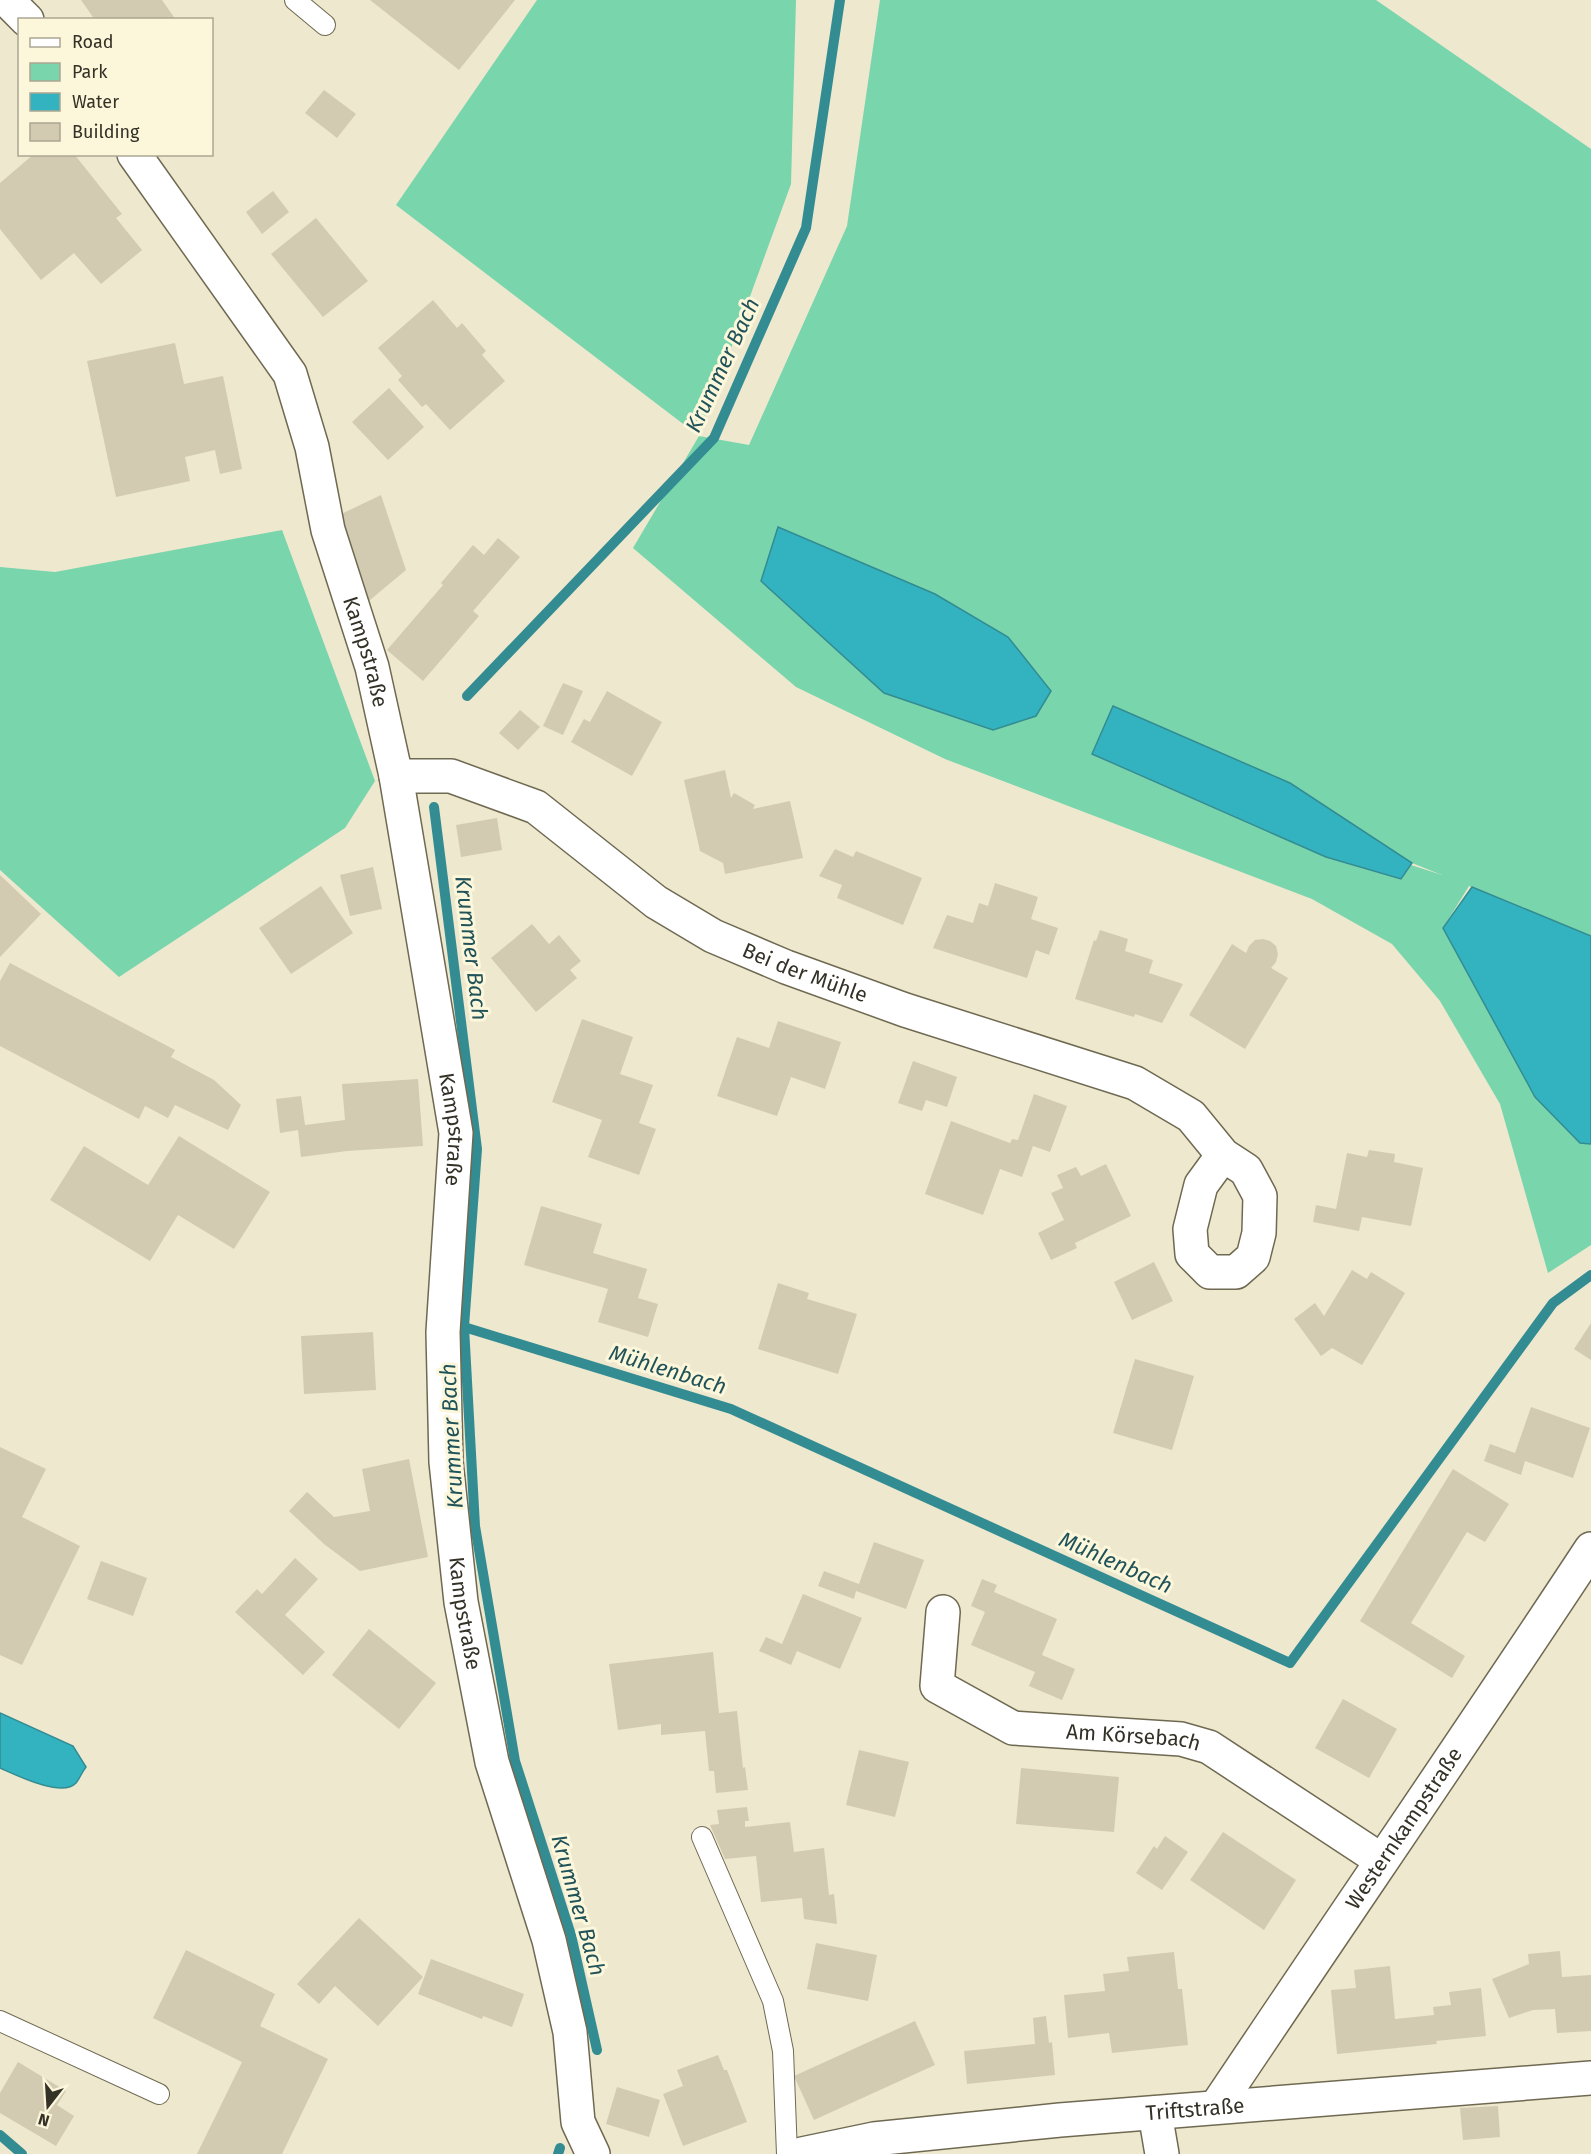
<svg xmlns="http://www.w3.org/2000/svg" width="1591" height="2154" font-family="'Fira Sans',sans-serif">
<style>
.green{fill:#79d5ac;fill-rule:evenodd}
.water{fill:#33b3c0;stroke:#338c92;stroke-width:1.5}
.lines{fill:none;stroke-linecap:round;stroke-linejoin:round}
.stream{stroke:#338c92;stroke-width:10}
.building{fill:#d2cbb2}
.lane-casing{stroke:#6f6952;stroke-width:22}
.street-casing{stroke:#6f6952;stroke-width:36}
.lane{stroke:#fff;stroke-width:20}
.street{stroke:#fff;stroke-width:33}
.labels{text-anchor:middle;stroke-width:6;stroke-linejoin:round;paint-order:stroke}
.street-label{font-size:21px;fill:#343127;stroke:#fcf6db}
.water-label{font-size:22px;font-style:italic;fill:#205359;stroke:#fcf6db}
</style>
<rect width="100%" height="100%" fill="#eee8ce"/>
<g class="green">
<path d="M537 0H796L791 184 699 436 749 445 847 226 880 0H1376L1591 149V936L1469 886 1443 928 1580 1143 1591 1144V1245L1548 1273 1500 1104 1440 1001 1392 944 1312 899 945 759 796 687 633 548 699 436 396 205ZM935 594 1008 637 1051 691ZM1093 755 1412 863 1442 875 1411 865 1401 879 1326 857Z"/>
<polygon points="282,530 375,781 345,828 119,977 0,870 0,567 55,572"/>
</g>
<g class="water">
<polygon points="778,527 935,594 1008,637 1051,691 1036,716 993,730 884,693 761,581"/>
<polygon points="1113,706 1290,783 1412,863 1401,879 1326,857 1092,754"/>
<polygon points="1472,887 1591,936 1591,1144 1580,1143 1535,1097 1443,928"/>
<path d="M0 1713 73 1746 86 1767C82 1772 80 1778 76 1783 62 1798 16 1775 0 1768Z"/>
</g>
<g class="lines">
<g class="stream">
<polyline points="467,696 714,438 806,228 840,0"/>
<polyline points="434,807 477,1149 464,1327 475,1526 515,1761 571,1935 597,2050"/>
<polyline points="464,1327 731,1409 1290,1663 1553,1303 1591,1275"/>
<polyline points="0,2135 22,2154"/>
<polyline points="558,2154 560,2148"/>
</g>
</g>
<g class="building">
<polygon points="81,0 162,0 176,20 95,20"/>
<polygon points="370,0 515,0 459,70"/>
<polygon points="324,90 356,114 337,138 305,113"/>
<polygon points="34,154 74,154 122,214 116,218 142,250 101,284 74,253 41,280 0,229 0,183"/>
<polygon points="273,191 289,212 262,234 246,212"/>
<polygon points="316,218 368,281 323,317 271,254"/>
<polygon points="433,300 457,328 462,323 486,351 482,355 505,381 450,430 426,404 422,407 398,380 402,376 378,348"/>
<polygon points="175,343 184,384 223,376 242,469 220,474 215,450 185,457 190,481 116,497 87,361"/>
<polygon points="389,388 424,427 388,460 352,422"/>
<polygon points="381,495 406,570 364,605 335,517"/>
<polygon points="498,538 520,557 473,611 479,616 423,681 387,650 443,585 441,583 473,545 484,555"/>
<polygon points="563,683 583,691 563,735 543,726"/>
<polygon points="607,691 662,722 632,776 571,742 584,719 590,722"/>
<polygon points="520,710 540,727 518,750 499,733"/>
<polygon points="725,770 731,798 734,793 755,805 753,809 790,801 803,858 725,874 723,863 700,851 684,780"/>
<polygon points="497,818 502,850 461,857 456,825"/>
<polygon points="835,849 853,857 856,851 922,878 903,925 837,898 842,885 819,876"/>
<polygon points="373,867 382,909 350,916 340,875"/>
<polygon points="0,875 41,914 0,957"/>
<polygon points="995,883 1038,897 1031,919 1058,928 1049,955 1036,950 1027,978 933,948 947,915 973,923 979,903 988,906"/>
<polygon points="321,886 353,933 291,974 259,928"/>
<polygon points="532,924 549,944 559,935 581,961 570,970 577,978 536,1012 491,958"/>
<polygon points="1100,930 1128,939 1125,951 1153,960 1149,973 1183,984 1162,1023 1135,1014 1134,1017 1075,999 1094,940 1096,941"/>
<polygon points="1263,939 1270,941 1276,946 1278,954 1276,962 1271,968 1288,978 1245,1049 1189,1015 1232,944 1246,953 1249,946 1255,940"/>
<polygon points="10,963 175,1050 171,1057 214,1080 241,1105 228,1130 175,1105 168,1118 145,1106 139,1119 0,1046 0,981"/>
<polygon points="582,1019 633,1037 620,1074 653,1085 639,1123 656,1129 639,1175 588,1157 602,1120 552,1102"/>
<polygon points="778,1021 841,1042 825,1089 791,1077 777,1116 717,1096 737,1037 769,1048"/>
<polygon points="913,1061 957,1077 947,1107 926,1100 922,1111 898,1103"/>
<polygon points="418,1079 423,1146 347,1151 301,1157 298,1130 280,1133 276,1099 301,1096 305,1125 345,1120 342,1084"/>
<polygon points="1034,1094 1067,1106 1050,1152 1033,1146 1022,1177 1000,1169 983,1215 925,1194 951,1121 1010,1143 1012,1139 1018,1140"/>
<polygon points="179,1136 270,1192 234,1249 178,1215 150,1261 50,1200 84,1146 148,1185"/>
<polygon points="1369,1150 1395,1154 1394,1162 1423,1168 1411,1226 1362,1217 1359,1231 1313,1222 1316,1205 1336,1209 1347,1153 1367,1157"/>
<polygon points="1106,1164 1131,1216 1075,1243 1077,1248 1051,1260 1038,1233 1064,1220 1051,1193 1063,1188 1057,1175 1076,1167 1081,1176"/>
<polygon points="541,1206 602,1224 593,1253 647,1269 638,1298 658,1304 648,1337 598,1322 608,1289 524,1265"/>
<polygon points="1154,1262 1173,1301 1132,1320 1114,1282"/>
<polygon points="1352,1270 1367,1279 1371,1272 1405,1293 1362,1365 1332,1348 1321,1356 1294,1319 1315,1303 1324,1316"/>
<polygon points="778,1283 809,1293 807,1299 857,1314 838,1374 758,1349"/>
<polygon points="1591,1323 1591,1360 1574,1349"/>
<polygon points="373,1332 376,1390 304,1394 301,1336"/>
<polygon points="1135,1359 1194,1376 1172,1450 1113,1433"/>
<polygon points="1531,1407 1590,1428 1573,1478 1525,1461 1521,1475 1484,1461 1490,1444 1515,1453"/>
<polygon points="0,1447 46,1469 22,1517 80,1546 22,1665 0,1655"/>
<polygon points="409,1459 428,1557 360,1571 324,1544 289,1511 307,1492 334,1517 370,1511 362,1469"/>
<polygon points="1453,1469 1509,1504 1485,1542 1467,1532 1411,1623 1465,1656 1452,1678 1360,1621"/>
<polygon points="874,1542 924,1560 906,1609 856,1591 854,1599 818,1586 824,1571 859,1584"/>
<polygon points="295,1558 318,1579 285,1615 325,1652 303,1675 235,1612 257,1589 262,1594"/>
<polygon points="101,1561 147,1578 133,1616 87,1599"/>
<polygon points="982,1579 997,1585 994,1592 1057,1619 1042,1655 1075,1669 1062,1700 1029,1686 1035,1672 971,1645 985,1612 971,1606"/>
<polygon points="803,1594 862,1618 840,1669 797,1651 791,1665 759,1651 766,1637 782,1644"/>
<polygon points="369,1629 436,1683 399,1729 332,1675"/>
<polygon points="713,1652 719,1713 737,1711 743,1768 745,1767 748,1790 716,1793 714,1771 709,1771 705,1731 661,1735 661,1724 618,1730 609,1664"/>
<polygon points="1343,1699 1397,1729 1369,1778 1315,1748"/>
<polygon points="859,1750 909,1762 895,1817 846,1805"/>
<polygon points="1021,1768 1119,1777 1114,1832 1016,1824"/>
<polygon points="747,1807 749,1821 745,1821 745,1827 790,1822 794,1852 824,1848 829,1895 834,1894 837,1924 804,1919 802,1898 761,1902 756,1856 725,1859 710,1825 719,1824 717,1810"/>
<polygon points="1223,1832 1296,1880 1264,1930 1190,1880"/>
<polygon points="1165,1836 1188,1852 1162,1890 1136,1873 1154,1846 1157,1849"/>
<polygon points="359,1918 423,1977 378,2026 335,1986 319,2004 297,1984"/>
<polygon points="816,1943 877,1955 868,2001 807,1989"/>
<polygon points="186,1950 275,1994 260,2026 328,2059 282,2154 197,2154 242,2062 153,2018"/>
<polygon points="1560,1951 1562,1977 1591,1975 1591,2031 1557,2033 1555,2009 1533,2010 1509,2018 1492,1979 1529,1964 1528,1954"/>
<polygon points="1174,1952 1178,1989 1182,1989 1188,2045 1112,2053 1109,2033 1068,2038 1064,1995 1105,1991 1103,1974 1129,1971 1127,1957"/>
<polygon points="431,1959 524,1994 512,2027 483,2016 482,2019 418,1994"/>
<polygon points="1390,1966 1395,2019 1434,2015 1433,2007 1451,2005 1449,1992 1481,1988 1486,2036 1436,2041 1437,2044 1337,2054 1331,1990 1356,1988 1354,1970"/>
<polygon points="1046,2016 1049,2043 1052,2042 1055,2075 967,2084 964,2051 1035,2044 1033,2018"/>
<polygon points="915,2021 935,2065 814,2120 794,2076"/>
<polygon points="718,2055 724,2070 727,2070 747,2122 683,2146 663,2094 683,2086 677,2070"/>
<polygon points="18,2062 66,2091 57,2105 74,2116 56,2146 0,2113 0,2093"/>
<polygon points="617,2087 660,2100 649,2137 606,2124"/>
<polygon points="1498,2106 1500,2137 1463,2140 1460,2108"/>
</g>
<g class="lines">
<g class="lane-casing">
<g id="lane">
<polyline points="295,0 325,25"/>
<polyline points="702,1837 773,2001 783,2051 787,2154"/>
<polyline points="0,2021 159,2094"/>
</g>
</g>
<g class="street-casing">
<g id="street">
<polyline points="7,0 27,20"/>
<path id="s1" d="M134 154 290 374 312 447 328 530 372 667 396 776 456 1133 443 1332 446 1462 461 1602 492 1762 549 1940 570 2032 578 2122 593 2154"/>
<path id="s2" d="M396 776H451L536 807 656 902 713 936 786 967 905 1010 1135 1083 1191 1116 1223 1155 1201 1185 1190 1229 1192 1254 1210 1272H1236L1253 1257 1259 1233 1260 1196 1246 1170 1223 1155"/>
<path id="s3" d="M943 1612 937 1686 1013 1728 1181 1739 1209 1747 1381 1860"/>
<path id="s4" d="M1216 2107C1341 1920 1468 1736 1591 1549"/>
<polyline points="1155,2113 1162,2154"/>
<path id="s5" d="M802 2154 874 2139 1060 2120 1591 2078"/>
</g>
</g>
<use href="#lane" class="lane"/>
<use href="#street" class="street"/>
</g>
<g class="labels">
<g class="street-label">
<text dy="7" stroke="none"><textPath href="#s1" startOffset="558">Kampstraße</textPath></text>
<text dy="7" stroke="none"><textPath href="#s2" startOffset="464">Bei der Mühle</textPath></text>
<text dy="7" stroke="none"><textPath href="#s1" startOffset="1044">Kampstraße</textPath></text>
<text dy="7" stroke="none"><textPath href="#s1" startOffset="1530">Kampstraße</textPath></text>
<text dy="7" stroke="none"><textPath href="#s3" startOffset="282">Am Körsebach</textPath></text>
<text dy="7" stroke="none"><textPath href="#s4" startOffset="336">Westernkampstraße</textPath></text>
<text dy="7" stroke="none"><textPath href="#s5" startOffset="396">Triftstraße</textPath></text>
</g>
<g class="water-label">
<text transform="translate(722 365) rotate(-65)" y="8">Krummer Bach</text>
<text transform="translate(472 948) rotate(83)" y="8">Krummer Bach</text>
<text transform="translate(668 1369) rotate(17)" y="8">Mühlenbach</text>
<text transform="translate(451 1436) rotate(-93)" y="8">Krummer Bach</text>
<text transform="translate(1116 1562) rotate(24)" y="8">Mühlenbach</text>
<text transform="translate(579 1905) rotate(74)" y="8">Krummer Bach</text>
</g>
</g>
<rect x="18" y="18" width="195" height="138" fill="#fcf6db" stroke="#aca793" stroke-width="1.5"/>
<rect x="30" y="38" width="30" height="9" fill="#ffffff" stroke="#aca793" stroke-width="1.5"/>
<text x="72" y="48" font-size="18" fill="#343127">Road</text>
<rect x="30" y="63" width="30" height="18" fill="#79d5ac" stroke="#aca793" stroke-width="1.5"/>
<text x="72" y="78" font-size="18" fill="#343127">Park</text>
<rect x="30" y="93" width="30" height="18" fill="#33b3c0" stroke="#aca793" stroke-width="1.5"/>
<text x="72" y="108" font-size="18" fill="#343127">Water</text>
<rect x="30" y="123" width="30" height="18" fill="#d2cbb2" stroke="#aca793" stroke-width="1.5"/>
<text x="72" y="138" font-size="18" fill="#343127">Building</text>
<g transform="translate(48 2106) rotate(197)" stroke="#fcf6db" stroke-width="4.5" paint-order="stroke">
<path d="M0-4.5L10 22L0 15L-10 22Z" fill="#343127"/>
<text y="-9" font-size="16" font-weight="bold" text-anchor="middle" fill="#343127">N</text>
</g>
</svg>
